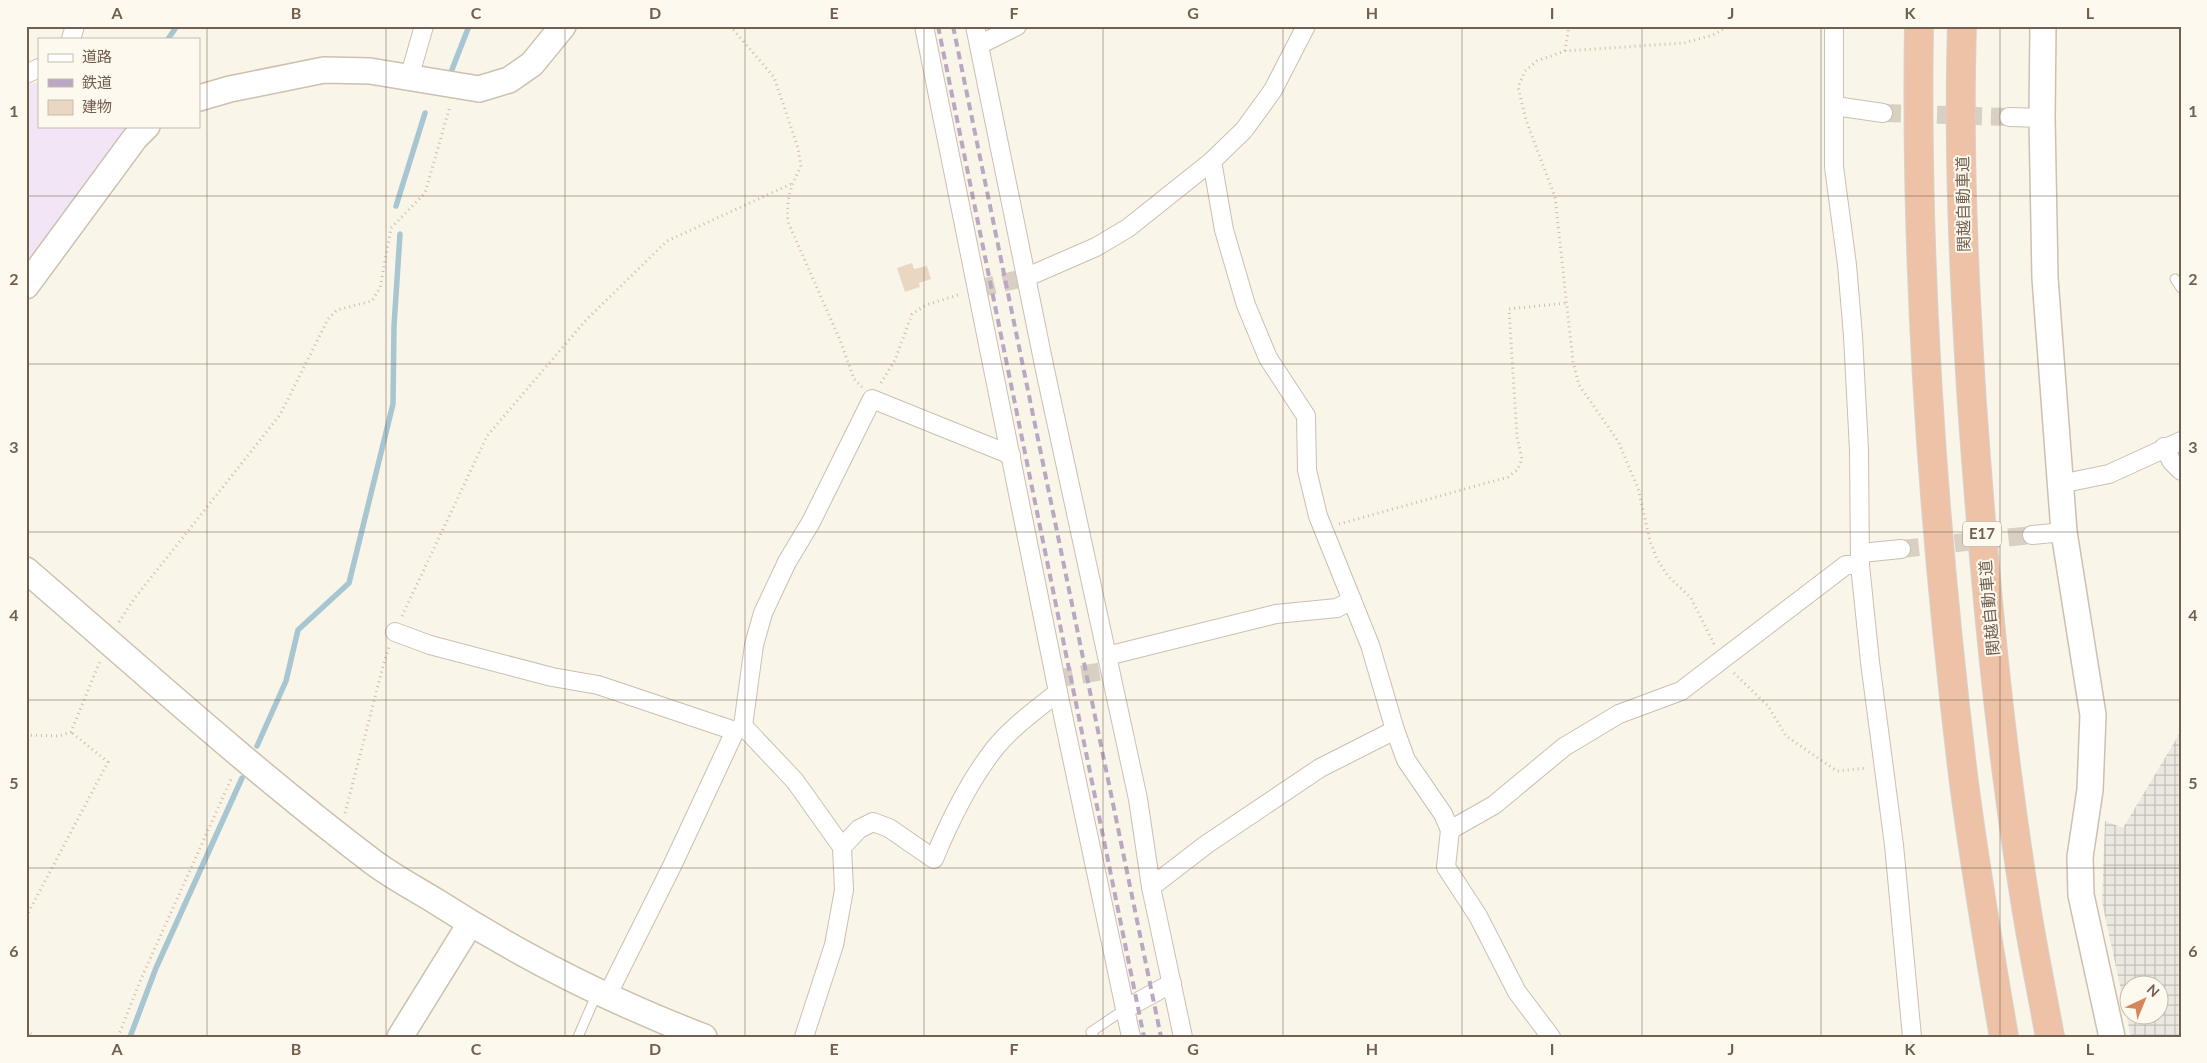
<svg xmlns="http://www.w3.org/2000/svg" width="2207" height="1063" font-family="Lato,'Noto Sans JP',sans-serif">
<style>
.industrial{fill:url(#industrial-grid);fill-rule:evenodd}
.education{fill:#f2e5f6}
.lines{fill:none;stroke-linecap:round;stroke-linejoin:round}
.stream{stroke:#a7c6d2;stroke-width:5.5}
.building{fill:#ead7c1}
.street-tunnel{stroke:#d8d0c2;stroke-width:18;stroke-dasharray:18 9;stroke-linecap:butt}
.lane-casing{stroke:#cbbfb0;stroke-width:11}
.street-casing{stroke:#cbbfb0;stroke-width:20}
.secondary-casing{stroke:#cdc0ae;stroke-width:28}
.highway-casing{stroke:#d7d2ce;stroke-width:30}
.path{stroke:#d1bca6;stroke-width:3;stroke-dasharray:1 4;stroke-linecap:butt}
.lane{stroke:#fff;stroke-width:9}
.street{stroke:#fff;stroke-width:18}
.secondary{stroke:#fff;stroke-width:25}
.highway{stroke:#edc2a7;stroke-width:28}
.rail{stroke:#baa8c3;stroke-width:4;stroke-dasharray:8 5;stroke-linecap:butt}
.grid{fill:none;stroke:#71604f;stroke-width:1;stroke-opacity:0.55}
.labels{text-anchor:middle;stroke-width:4;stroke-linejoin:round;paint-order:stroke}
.shield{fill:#fdf9ef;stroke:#9b8e7f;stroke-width:1}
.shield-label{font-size:15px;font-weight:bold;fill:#71604f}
.street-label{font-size:16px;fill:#71604f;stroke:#fdf9ef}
.neatline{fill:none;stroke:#71604f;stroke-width:2}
.grid-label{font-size:16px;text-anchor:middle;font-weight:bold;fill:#71604f}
</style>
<defs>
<pattern id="industrial-grid" width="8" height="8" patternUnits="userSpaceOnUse" patternTransform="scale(1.25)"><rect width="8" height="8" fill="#ebe7e1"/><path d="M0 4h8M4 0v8" fill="none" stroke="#c3bfb9"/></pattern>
</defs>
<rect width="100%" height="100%" fill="#faf5e9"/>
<path class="industrial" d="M2181 731V1037H2131L2102 902 2105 821 2123 828ZM2130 986H2160V1016H2130Z"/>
<polygon class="education" points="39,82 39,126 135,126 26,274 26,85"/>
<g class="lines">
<g class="stream">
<polyline points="168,39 177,26"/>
<polyline points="451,72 469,26"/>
<polyline points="396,206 425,113"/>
<polyline points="257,746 286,681 298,630 349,583 393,404 394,326 400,234"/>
<polyline points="130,1037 156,968 242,778"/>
</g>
</g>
<polygon class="building" points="912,263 914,269 927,266 931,279 919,283 920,287 905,292 897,268"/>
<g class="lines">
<g class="street-tunnel">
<polyline points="1883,113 2009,117"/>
<polyline points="977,289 1027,277"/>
<polyline points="1901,549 2032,535"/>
<polyline points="1055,679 1110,670"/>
</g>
<g class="lane-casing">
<g id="lane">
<polyline points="2175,279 2181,288"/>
<polyline points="578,1037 597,993"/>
<polyline points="1094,1037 1091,1032 1125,1009"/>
</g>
</g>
<g class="street-casing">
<g id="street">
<polyline points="924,26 1058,692 1131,1037"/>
<polyline points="975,26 1045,370 1138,799 1151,887 1183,1037"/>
<polyline points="1834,26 1834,167 1847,265 1853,336 1859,450 1860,565 1870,662 1894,845 1912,1037"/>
<polyline points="71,39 75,26"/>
<polyline points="979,45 1017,26"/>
<polyline points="26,74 39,68"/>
<polyline points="409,78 424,26"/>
<polyline points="1835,106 1883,113"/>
<polyline points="2009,117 2042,118"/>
<polyline points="1212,161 1224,230 1246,305 1268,358 1306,416 1307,470 1318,516 1370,645 1395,730 1406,760 1443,814 1450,830"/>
<polyline points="1027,277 1096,247 1128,228 1212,161 1244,130 1273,90 1306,26"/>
<polyline points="2164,447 2172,462 2181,471"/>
<polyline points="2060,484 2109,474 2181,441"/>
<polyline points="2032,535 2064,532"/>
<polyline points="1861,553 1901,549"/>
<polyline points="395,632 430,645 552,677 598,685 735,731"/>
<polyline points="1107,656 1276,614 1337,608 1352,600"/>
<polyline points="743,726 795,781 842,847 844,890 834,945 804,1037"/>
<path d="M842 847 859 829 873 822 889 828 934 859C950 820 969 781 995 748 1013 726 1036 710 1058 692"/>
<polyline points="1151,887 1207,844 1320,768 1395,730"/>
<polyline points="607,996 673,864 735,731 743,726 754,645 763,613 787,562 811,522 872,399 1011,455"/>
<polyline points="1125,1009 1172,983"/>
<polyline points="1551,1037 1517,992 1478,916 1446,867 1450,830 1494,805 1564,747 1619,714 1681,691 1846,565 1860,565"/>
</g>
</g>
<g class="secondary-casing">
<g id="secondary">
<polyline points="2043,26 2042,118 2045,278 2064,532 2093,715 2090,790 2080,857 2081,895 2112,1037"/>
<polyline points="199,98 230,89 324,70 370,71 479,89 509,80 532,64 563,26"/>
<polyline points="26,286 135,138 147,126"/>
<path d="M26 570C141 669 253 771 373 862 393 877 416 889 437 902 521 956 610 1001 704 1037"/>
<polyline points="400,1037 470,924"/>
</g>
</g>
<g class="highway-casing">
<g id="highway">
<path d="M1919 26C1915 276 1933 526 1963 775 1974 862 1989 950 2004 1037"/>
<path d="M1962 26C1958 152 1964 278 1972 404 1984 572 1999 740 2026 906 2033 950 2042 993 2050 1037"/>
</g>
</g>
<g class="path">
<path d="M730 26 774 77 798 148 801 167C790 186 786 200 788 222L840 340 854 379 862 387"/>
<polyline points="1565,51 1569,26"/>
<polyline points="881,383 895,360 912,314 926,305 961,294"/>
<polyline points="1339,524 1508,477 1518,469 1522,459 1517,437 1509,309 1566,303"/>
<polyline points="402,616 487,436 586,320 667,241 791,184"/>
<polyline points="119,622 134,599 280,415 328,319 337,310 372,301 380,288 391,228 425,193 450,106"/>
<polyline points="1714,644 1691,598 1668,576 1657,559 1650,541 1638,488 1618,441 1579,385 1573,362 1555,197 1526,120 1518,87 1525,71 1537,61 1565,51 1684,43 1713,35 1728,26"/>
<polyline points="1734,673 1768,706 1786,736 1837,771 1867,768"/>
<polyline points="26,735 59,736 71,732 100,661"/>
<polyline points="345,813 383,666 389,647"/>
<polyline points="26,917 108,762 71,732"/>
<polyline points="26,1031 36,1037"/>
<polyline points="118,1037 141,979 232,777"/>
</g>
<use href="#lane" class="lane"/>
<use href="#street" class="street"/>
<use href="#secondary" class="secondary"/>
<use href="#highway" class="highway"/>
<g class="rail">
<polyline points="938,26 1144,1037"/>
<polyline points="953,26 1161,1037"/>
</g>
</g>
<path class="grid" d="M207 26V1037M386 26V1037M565 26V1037M745 26V1037M924 26V1037M1103 26V1037M1283 26V1037M1462 26V1037M1642 26V1037M1821 26V1037M2000 26V1037M26 196H2181M26 364H2181M26 532H2181M26 700H2181M26 868H2181"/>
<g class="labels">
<rect class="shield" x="1963" y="521.5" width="38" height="25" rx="4"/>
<g class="shield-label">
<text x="1982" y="539">E17</text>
</g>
<g class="street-label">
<text transform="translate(1963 204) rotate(-91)" y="6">関越自動車道</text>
<text transform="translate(1989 608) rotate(-95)" y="6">関越自動車道</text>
</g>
</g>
<rect width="2207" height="1063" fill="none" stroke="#fdf9ef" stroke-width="55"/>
<rect x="38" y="38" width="162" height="90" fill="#fdf9ef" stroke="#c5bcaf"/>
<rect x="48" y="54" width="25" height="8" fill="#ffffff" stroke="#c5bcaf"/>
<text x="82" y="62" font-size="15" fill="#71604f">道路</text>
<rect x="48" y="79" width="25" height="8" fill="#baa8c3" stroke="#c5bcaf"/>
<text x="82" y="88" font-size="15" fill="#71604f">鉄道</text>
<rect x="48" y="100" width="25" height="15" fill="#ead7c1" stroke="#c5bcaf"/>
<text x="82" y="112" font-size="15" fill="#71604f">建物</text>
<g transform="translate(2144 1000) rotate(44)"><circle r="24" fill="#fdf9ef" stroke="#c5bcaf"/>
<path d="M0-4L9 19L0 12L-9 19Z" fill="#d5865c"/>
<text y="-8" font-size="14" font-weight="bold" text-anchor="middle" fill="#71604f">N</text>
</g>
<rect x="28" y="28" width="2152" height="1008" class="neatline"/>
<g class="grid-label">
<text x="117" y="19">A</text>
<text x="296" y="19">B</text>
<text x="476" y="19">C</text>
<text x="655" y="19">D</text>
<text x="834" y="19">E</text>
<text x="1014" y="19">F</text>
<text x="1193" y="19">G</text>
<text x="1372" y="19">H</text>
<text x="1552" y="19">I</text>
<text x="1731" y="19">J</text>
<text x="1910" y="19">K</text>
<text x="2090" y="19">L</text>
<text x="14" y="117">1</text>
<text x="2193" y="117">1</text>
<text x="14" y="285">2</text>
<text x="2193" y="285">2</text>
<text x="14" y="453">3</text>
<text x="2193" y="453">3</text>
<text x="14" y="621">4</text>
<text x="2193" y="621">4</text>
<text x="14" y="789">5</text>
<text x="2193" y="789">5</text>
<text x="14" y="957">6</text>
<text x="2193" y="957">6</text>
<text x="117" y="1055">A</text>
<text x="296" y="1055">B</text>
<text x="476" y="1055">C</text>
<text x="655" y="1055">D</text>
<text x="834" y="1055">E</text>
<text x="1014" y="1055">F</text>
<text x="1193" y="1055">G</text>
<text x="1372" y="1055">H</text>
<text x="1552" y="1055">I</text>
<text x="1731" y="1055">J</text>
<text x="1910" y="1055">K</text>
<text x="2090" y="1055">L</text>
</g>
</svg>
